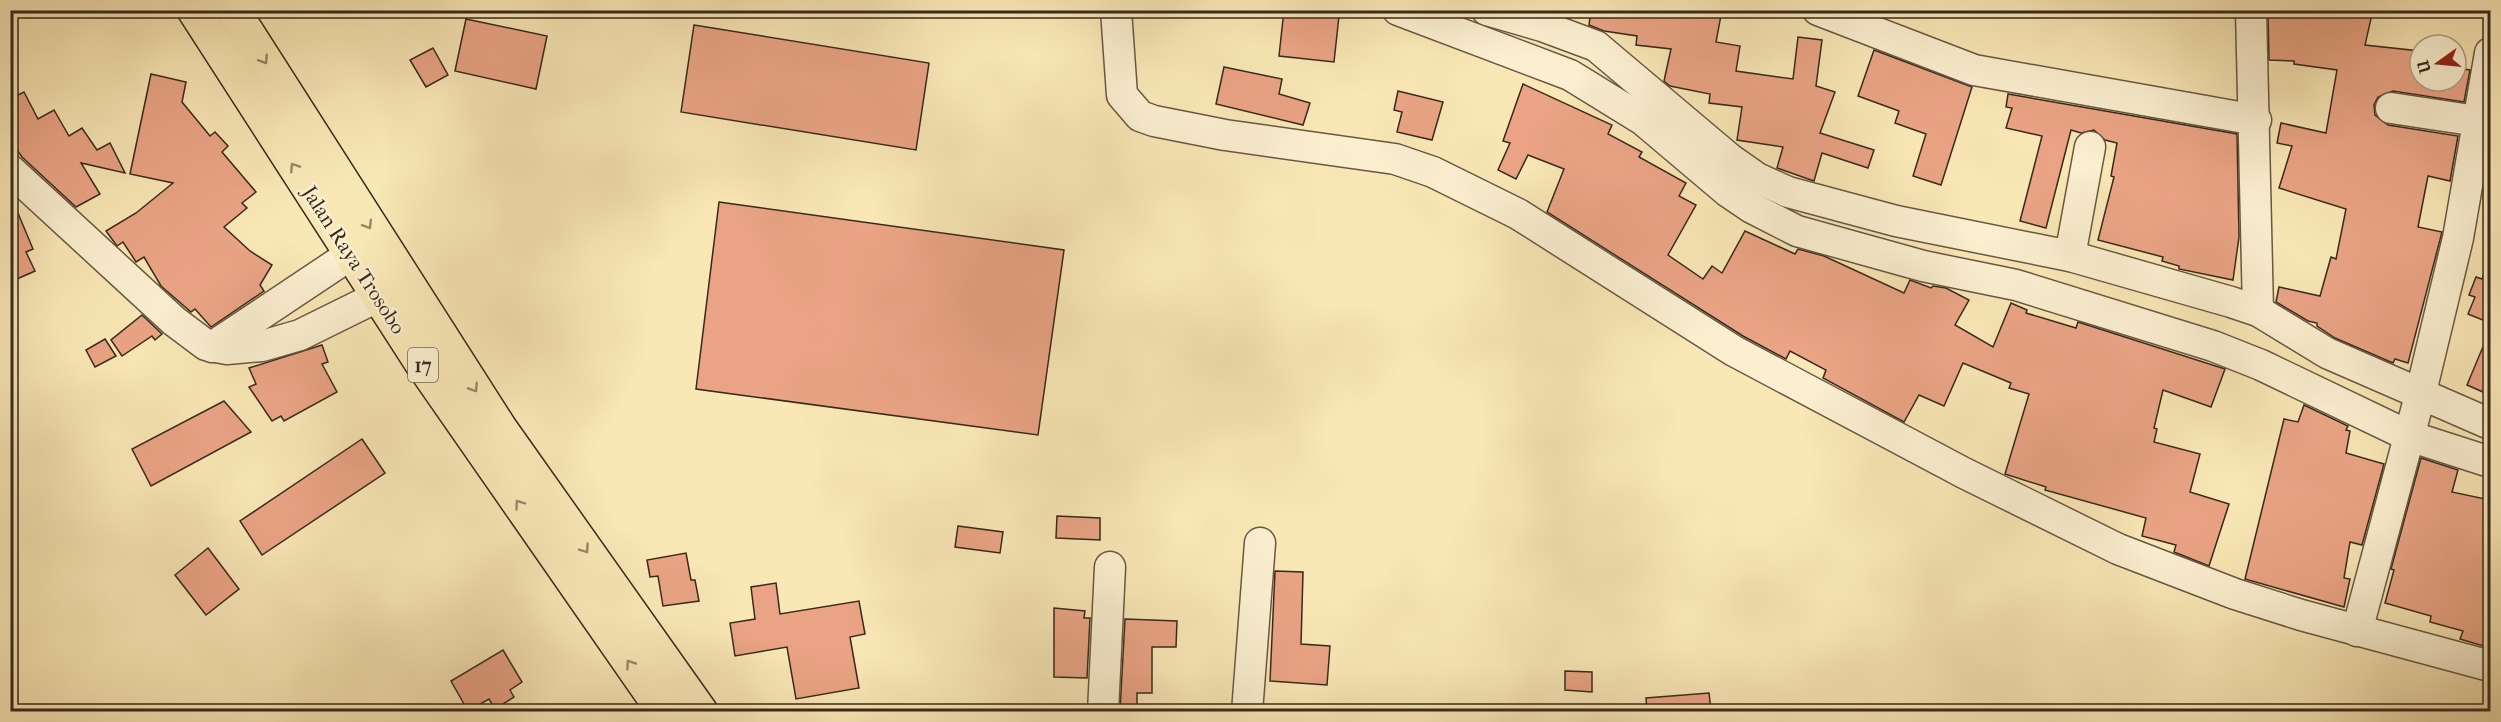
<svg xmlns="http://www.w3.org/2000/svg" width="2501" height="722" font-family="'IM FELL French Canon',serif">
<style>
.building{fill:#eaa485;stroke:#37291c;stroke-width:1.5}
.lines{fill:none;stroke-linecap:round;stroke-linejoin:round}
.minor-casing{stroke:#685842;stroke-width:33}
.highway-casing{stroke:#37291c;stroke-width:36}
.minor{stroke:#fbefd0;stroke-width:30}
.highway{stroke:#f9e7b6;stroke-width:33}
.oneway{stroke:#988869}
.labels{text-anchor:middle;stroke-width:5;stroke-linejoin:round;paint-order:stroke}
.shield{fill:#fbefd0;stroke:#726452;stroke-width:1.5}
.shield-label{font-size:20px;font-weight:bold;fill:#37291c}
.street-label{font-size:21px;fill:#37291c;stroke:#fbefd0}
</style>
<rect width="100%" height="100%" fill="#f9e7b6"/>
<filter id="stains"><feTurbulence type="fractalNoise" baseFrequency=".00333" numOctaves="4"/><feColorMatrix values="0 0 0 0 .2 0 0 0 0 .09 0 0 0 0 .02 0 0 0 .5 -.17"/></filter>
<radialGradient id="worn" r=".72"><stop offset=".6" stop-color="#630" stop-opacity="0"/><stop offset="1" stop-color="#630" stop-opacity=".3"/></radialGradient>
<g class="building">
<polygon points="1284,10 1339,16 1334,62 1279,56"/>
<polygon points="1591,10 1634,10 1683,17 1684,10 1722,10 1716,42 1740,46 1736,71 1793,79 1798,37 1822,40 1816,86 1835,92 1820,133 1874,150 1868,168 1822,153 1814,181 1777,168 1783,147 1737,140 1742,107 1709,103 1710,94 1670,86 1664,81 1671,49 1636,45 1637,36 1604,31 1589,25"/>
<polygon points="2321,10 2373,10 2365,45 2420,51 2418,81 2456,81 2456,68 2470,70 2464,102 2393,91 2378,97 2374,105 2375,115 2388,125 2458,136 2450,181 2428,176 2418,227 2442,232 2408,363 2395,359 2393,363 2335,338 2317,326 2317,323 2308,321 2276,302 2279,287 2320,296 2331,257 2336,259 2346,209 2279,188 2292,146 2277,143 2281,123 2326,133 2337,70 2294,64 2294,61 2269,60 2268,13 2320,15"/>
<polygon points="466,19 547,36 536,89 455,71"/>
<polygon points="694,25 929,63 916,150 681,112"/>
<polygon points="433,48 448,75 426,87 410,60"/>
<polygon points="1874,50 1972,87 1941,185 1913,176 1926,134 1895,123 1899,111 1858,96"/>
<polygon points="1224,67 1282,79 1279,94 1310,103 1303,125 1216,104"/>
<polygon points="151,74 186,82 182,102 210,136 215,132 228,146 222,152 256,192 242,203 247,208 224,227 250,251 272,265 260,285 264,291 211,327 195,309 191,312 161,286 144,257 136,262 123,242 117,246 106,231 136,213 173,183 130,174"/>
<polygon points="1523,84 1612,125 1608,134 1642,152 1639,157 1686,183 1679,196 1696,205 1668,255 1703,279 1712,266 1722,273 1745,231 1795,254 1798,249 1824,256 1904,293 1910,280 1931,288 1933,286 1946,288 1969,300 1955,325 1993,347 2011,303 2027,310 2026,313 2076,328 2078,322 2225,369 2211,407 2163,390 2154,428 2157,429 2154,442 2200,454 2190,492 2229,504 2209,566 2174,552 2176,545 2142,536 2146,518 2045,490 2046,487 2005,474 2029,394 2009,388 2011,383 1963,363 1944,406 1919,395 1904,422 1823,378 1826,370 1790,351 1786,359 1743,336 1547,212 1564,169 1528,155 1516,179 1498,170 1510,143 1503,141"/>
<polygon points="1398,91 1443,102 1432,140 1397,132 1402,112 1394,110"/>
<polygon points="24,92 38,119 54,110 69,136 82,128 97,150 110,143 125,173 81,163 100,194 76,207 22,157 10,140 10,99"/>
<polygon points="2008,94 2237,134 2239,237 2233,280 2179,269 2179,266 2162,261 2163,257 2098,240 2114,177 2111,176 2117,143 2105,140 2094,130 2081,133 2071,130 2046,228 2020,221 2042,136 2006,128 2012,108 2006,107"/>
<polygon points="2489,158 2490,158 2490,191 2484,189"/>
<polygon points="10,194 33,249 26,252 35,271 10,282"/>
<polygon points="719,202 1064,250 1038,435 696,389"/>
<polygon points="2489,260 2490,261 2490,323 2468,314 2475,297 2469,295 2476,277 2482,279"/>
<polygon points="142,315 162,334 155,340 152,336 122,356 111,340"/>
<polygon points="2490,330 2490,395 2467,385"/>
<polygon points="105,339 116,356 95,367 86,350"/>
<polygon points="322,345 328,362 322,364 337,392 284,421 281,416 272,421 249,387 256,384 249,368"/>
<polygon points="224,401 251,432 151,486 132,449"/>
<polygon points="2304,405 2348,426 2346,430 2350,431 2346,453 2384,464 2362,545 2350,542 2344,578 2350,579 2344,607 2245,579 2284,419 2298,422"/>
<polygon points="362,439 385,473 262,555 240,521"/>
<polygon points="2421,458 2458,470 2452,492 2490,500 2490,648 2460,639 2463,631 2430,622 2431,616 2385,603 2394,570 2391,569"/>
<polygon points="1057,516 1100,518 1100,540 1056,538"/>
<polygon points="958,526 1003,532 1000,553 955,547"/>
<polygon points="208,548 239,589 206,615 175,575"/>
<polygon points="686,553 691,580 695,580 699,601 663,606 658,576 650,577 647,560"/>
<polygon points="1275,571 1303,572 1301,644 1330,646 1327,685 1270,681"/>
<polygon points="776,583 780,614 859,601 865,634 850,637 859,688 796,699 787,647 735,656 730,623 755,619 751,587"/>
<polygon points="1054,608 1085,611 1084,618 1090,618 1087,678 1054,677"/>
<polygon points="1125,619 1177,621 1176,647 1152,647 1152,693 1137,693 1137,711 1120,711"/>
<polygon points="503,650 522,682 510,690 514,697 495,709 489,699 468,711 451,681"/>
<polygon points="1565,671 1592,672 1592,692 1565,690"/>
<polygon points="1709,693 1711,711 1647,711 1646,698"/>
</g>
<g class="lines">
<g class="minor-casing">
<g id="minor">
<polyline points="1116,10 1122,95 1140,116 1154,121 1225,135 1395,159 1433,172 1518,214 1734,351 1964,473 2118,549 2235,594 2301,615 2490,666"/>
<polyline points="1398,10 1570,75 1643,120 1727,191 1752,208 1797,231 1923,266 2016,285 2213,346 2261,365 2409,436 2490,462"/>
<polyline points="1487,10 1542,26 1596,46 1730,159 1757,178 1788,192 1896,221 2070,256 2231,302 2258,311 2327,353 2490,424"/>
<polyline points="1818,10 1974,70 2256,120"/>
<polyline points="2251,10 2258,311"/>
<polyline points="2391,108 2477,121"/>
<polyline points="10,170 174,321 206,345 227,349 262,346 300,335 377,297"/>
<polyline points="2070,256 2090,147"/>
<polyline points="212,347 350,255"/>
<polyline points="2357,631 2421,392 2458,238 2490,53"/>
<polyline points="1103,712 1110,567"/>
<polyline points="1247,712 1260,543"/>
</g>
</g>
<g class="highway-casing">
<g id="highway">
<polyline points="194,10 422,364 664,712"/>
<polyline points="233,10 500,428 701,712"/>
</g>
</g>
<use href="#minor" class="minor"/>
<use href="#highway" class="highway"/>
</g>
<defs><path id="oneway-chevron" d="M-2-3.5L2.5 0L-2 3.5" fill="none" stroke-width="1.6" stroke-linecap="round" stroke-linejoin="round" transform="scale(1.5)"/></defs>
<g class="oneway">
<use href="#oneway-chevron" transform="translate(264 60) rotate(58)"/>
<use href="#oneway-chevron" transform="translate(294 167) rotate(-123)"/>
<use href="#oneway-chevron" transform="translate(368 225) rotate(58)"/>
<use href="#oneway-chevron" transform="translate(474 388) rotate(57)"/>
<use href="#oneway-chevron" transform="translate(519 504) rotate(-126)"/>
<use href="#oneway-chevron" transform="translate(585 549) rotate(55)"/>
<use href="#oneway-chevron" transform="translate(630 664) rotate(-124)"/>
</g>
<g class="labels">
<rect class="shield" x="408" y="348" width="30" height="34" rx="4.5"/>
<g class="shield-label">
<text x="423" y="372">17</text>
</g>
<g class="street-label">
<text transform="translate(354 260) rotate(57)" y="7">Jalan Raya Trosobo</text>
</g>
</g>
<rect width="2501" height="722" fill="none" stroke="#f9e7b6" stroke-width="36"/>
<rect x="12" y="12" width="2477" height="698" fill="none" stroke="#37291c" stroke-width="3"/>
<rect x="18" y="18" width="2465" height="686" fill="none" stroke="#37291c" stroke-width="1.5"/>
<g transform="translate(2438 63) rotate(255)"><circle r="28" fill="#fbefd0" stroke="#ada088" stroke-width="1.5"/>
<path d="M0-4.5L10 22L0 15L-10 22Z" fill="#8f2418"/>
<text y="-9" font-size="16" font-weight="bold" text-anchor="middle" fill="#37291c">U</text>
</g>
<rect width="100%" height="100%" filter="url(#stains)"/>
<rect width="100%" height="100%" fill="url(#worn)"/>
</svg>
